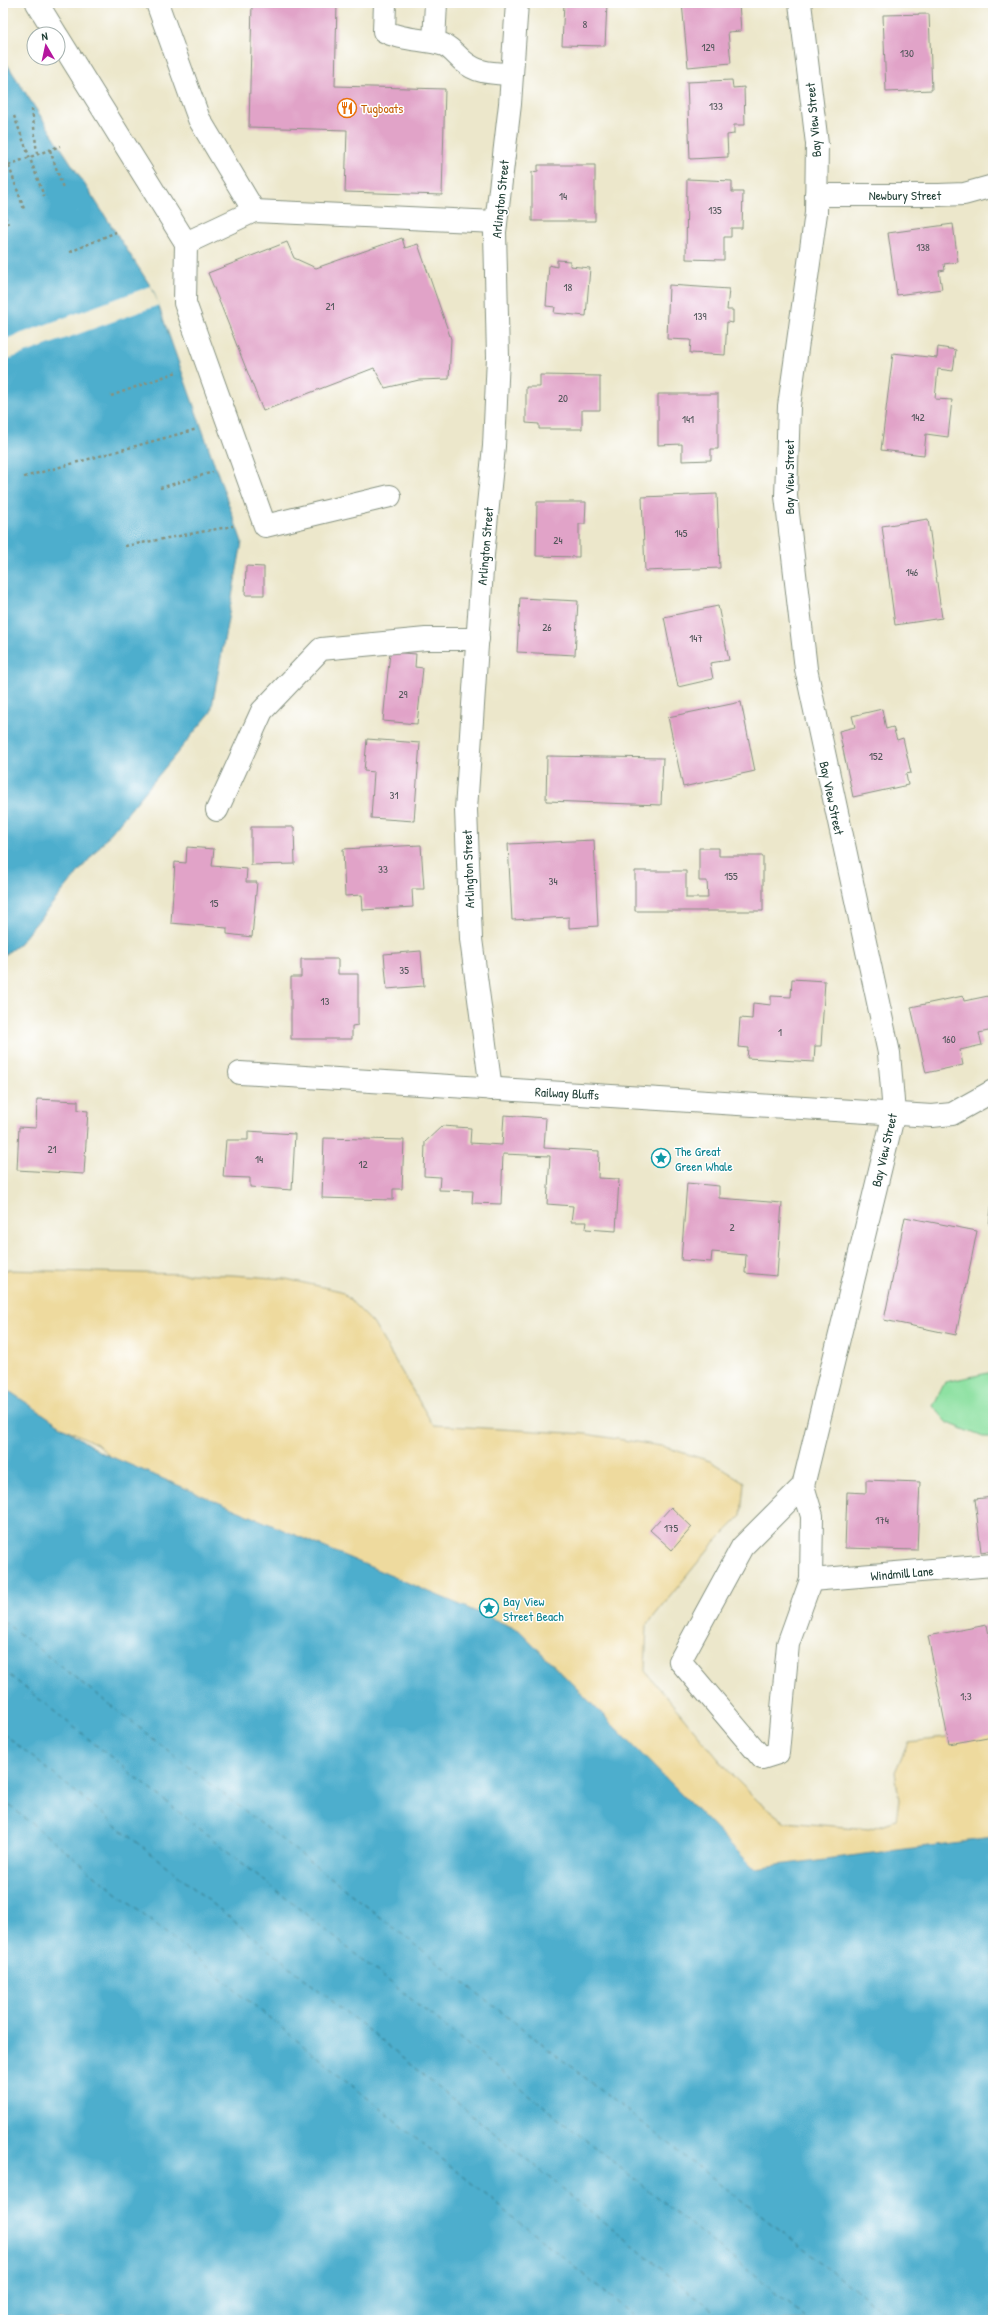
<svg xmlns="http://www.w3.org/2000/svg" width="996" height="2323" font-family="'Patrick Hand',sans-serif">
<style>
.green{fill:#8ee1a2;stroke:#568f6b}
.sand{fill:#eeda9e;stroke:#868c69}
.water{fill:#4eaecd;stroke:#367680}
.pier{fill:#ece7cb}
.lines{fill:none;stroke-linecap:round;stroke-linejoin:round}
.ferry{stroke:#2f656a;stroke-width:1;stroke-dasharray:5 4;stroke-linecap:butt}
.building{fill:#e1a3c8}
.minor-casing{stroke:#869280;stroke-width:24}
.path{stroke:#869280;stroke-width:2.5;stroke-dasharray:3 3;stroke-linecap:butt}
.minor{stroke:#fff;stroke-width:22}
.labels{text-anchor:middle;stroke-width:3;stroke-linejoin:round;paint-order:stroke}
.number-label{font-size:11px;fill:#505659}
.food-label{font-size:13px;fill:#c56008;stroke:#fff;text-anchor:start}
.street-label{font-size:13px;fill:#1f3d34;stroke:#fff}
.culture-label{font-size:13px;fill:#0d838f;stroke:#fff;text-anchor:start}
</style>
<rect width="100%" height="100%" fill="#fff"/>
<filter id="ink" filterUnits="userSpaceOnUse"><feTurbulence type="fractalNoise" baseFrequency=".025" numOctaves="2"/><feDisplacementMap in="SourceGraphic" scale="8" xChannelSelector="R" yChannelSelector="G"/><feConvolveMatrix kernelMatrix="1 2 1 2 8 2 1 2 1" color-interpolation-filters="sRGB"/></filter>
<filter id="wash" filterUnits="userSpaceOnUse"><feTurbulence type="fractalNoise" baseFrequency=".012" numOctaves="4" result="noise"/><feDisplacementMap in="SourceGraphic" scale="16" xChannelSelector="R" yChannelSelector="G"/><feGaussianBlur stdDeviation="0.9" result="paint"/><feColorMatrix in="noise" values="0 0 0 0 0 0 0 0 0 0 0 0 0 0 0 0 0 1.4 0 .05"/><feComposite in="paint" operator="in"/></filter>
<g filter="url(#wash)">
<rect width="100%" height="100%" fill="#ece7cb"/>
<polygon class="green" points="993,1372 993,1437 983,1437 948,1423 933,1406 945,1382"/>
<polygon class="sand" points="3,1270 232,1275 286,1279 341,1291 373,1323 433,1425 586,1434 661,1446 710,1461 744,1482 741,1516 711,1546 647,1625 645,1671 730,1773 759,1802 785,1822 870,1829 896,1820 899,1799 895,1772 908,1742 993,1733 993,1907 831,1932 186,1529 97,1444 3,1398"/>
<g class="water">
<polygon points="3,58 153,290 242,542 211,712 19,944 3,956"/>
<polygon points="3,1387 100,1452 519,1630 754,1868 993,1838 993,2320 3,2320"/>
</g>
<polygon class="pier" points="151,286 159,305 3,361 3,340"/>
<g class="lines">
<g class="ferry">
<polyline points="3,1621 894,2320"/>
<polyline points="3,1670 809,2320"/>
<polyline points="3,1733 724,2320"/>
<polyline points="3,1800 639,2320"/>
</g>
</g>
<g id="blocks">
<g class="building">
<polygon points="252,3 337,3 335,86 445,89 442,195 345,192 347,130 249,127"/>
<polygon points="564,3 607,3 605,46 562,45"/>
<polygon points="682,3 739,3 741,31 728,32 731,63 688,67"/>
<polygon points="929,14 932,90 886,92 883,15"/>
<polygon points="732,80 733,88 744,87 745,125 734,125 734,134 727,135 728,157 690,159 687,82"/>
<polygon points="538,165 595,165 595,221 532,221 532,172 538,171"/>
<polygon points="687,179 732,181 732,192 743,192 742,228 731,228 731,237 724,237 724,260 686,259"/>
<polygon points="953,224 958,262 944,264 945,270 939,271 942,289 897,295 888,233"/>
<polygon points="402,238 405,248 418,244 451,339 449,379 419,380 385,388 374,368 263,411 208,273 287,242 294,258 316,268"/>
<polygon points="557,260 570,261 570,266 590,268 586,316 554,313 555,307 546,306 549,265 557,267"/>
<polygon points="669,285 729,289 727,310 733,310 733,323 727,322 725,355 690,353 691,340 667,339"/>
<polygon points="938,347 956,350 953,371 938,369 935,399 952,400 948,437 926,434 924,455 881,450 893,353 937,358"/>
<polygon points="540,375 600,376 600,410 582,410 582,429 539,429 539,424 526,423 526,387 540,387"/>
<polygon points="658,394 718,394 718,449 711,449 711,460 682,461 682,444 658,445"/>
<polygon points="717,494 720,568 645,571 642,497"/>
<polygon points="537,502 586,502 585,524 579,524 579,557 536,556"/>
<polygon points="928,519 942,618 895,625 882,526"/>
<polygon points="246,566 264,567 264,595 245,595"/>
<polygon points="520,598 578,601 575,655 517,652"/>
<polygon points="718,606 729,660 710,663 713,679 678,687 664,617"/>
<polygon points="390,652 416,654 415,667 423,668 417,724 383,721"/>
<polygon points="741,702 755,771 683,787 668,717"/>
<polygon points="882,709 886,729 893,727 897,740 903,738 911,773 906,774 908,785 853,797 839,731 855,727 852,716"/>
<polygon points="367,739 420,743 414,821 371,818 374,772 364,771"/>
<polygon points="547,756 663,758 661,805 546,801"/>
<polygon points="251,827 294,827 295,864 251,865"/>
<polygon points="594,840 598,926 569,928 569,917 512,920 508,844"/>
<polygon points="421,845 424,889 412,889 413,907 363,910 362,895 345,896 343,849"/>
<polygon points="187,847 214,849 212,866 247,869 246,882 257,882 252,937 227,934 227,928 171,923 175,862 186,863"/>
<polygon points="699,848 719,848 719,856 763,856 763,911 635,911 635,871 686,871 686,898 708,898 707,881 699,881"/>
<polygon points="421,951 424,986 387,989 384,954"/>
<polygon points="301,959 338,959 338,974 358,974 358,1025 352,1026 352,1039 291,1039 291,977 301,977"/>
<polygon points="792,979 825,981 821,1046 815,1046 814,1062 747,1058 748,1048 738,1047 740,1018 752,1019 753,1003 771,1005 771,996 791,997"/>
<polygon points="993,995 993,1030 979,1033 982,1045 960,1050 963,1065 926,1073 911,1007 963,996 964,1001"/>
<polygon points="37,1099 78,1101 78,1110 88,1111 84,1174 17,1170 19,1127 36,1128"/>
<polygon points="504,1115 546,1118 544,1148 599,1151 598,1178 619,1179 616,1231 586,1229 587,1222 571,1222 573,1206 547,1204 550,1156 503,1154 501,1204 472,1203 473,1191 439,1190 440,1177 424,1176 425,1142 442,1126 471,1128 470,1143 502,1145"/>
<polygon points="248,1131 295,1134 292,1190 250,1187 250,1178 223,1177 226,1140 248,1140"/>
<polygon points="324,1138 404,1140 402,1189 393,1189 393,1200 322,1198"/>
<polygon points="687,1183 719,1186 719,1198 782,1203 777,1276 745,1273 746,1255 712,1252 711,1262 681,1260"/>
<polygon points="992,1201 993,1201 993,1225 989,1225"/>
<polygon points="905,1217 977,1231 956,1335 884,1320"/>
<polygon points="866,1480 920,1482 917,1550 845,1548 847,1492 866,1493"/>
<polygon points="993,1497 993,1550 981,1552 975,1499"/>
<polygon points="671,1507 692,1527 672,1550 650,1530"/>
<polygon points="987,1625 993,1655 993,1736 949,1744 928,1636"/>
</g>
</g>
</g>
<g filter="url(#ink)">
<use href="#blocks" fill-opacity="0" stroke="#869280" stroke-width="1"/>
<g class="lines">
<g class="minor-casing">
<g id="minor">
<polyline points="37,3 56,34"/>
<polyline points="157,3 199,119 254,211"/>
<path d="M385 3 384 31C400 40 425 39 444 45 451 48 457 56 463 61 478 74 493 73 512 74"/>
<polyline points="800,3 817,144 816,213 789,406 786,496 806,669 889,1053 894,1113 803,1486 812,1516 811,1580 788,1644 778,1753 762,1758 680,1661 742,1547 803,1486"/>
<polyline points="58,37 186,243 254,211 496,222"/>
<polyline points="434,42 436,3"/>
<polyline points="816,195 939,195 964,194 993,186"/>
<polyline points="186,243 185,303 265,526 390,496"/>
<polyline points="217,810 262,711 321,649 426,639 478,639"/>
<polyline points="240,1073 932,1116 952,1114 993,1091"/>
<polyline points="491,1089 471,939 466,810 483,555 494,446 498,357 495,232 510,104 517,3"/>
<polyline points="811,1580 993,1565"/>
</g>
</g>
<g class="path">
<polyline points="32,109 37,154"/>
<polyline points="14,116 44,196"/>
<polyline points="3,149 24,209"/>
<polyline points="50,150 63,188"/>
<polyline points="3,167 60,146"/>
<polyline points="3,211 8,224"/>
<polyline points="70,252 116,232"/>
<polyline points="111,396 177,372"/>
<polyline points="24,477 197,429"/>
<polyline points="160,488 213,472"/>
<polyline points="125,546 233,526"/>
</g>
<use href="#minor" class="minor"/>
</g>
</g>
<defs>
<g id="restaurant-ring" transform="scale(1)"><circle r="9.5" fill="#fff" stroke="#e8710a" stroke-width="1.5"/><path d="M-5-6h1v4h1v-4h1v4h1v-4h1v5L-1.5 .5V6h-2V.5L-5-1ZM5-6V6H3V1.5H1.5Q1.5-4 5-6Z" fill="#e8710a"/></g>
<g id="sight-ring" transform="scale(1)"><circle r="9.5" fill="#fff" stroke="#0f9aa8" stroke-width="1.5"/><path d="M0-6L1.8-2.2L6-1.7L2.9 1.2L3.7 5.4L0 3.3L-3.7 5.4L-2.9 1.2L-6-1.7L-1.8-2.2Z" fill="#0f9aa8"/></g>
</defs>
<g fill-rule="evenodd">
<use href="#restaurant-ring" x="347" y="108"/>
<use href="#sight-ring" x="661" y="1158"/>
<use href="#sight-ring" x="489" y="1608"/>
</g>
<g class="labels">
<g class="number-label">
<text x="585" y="28">8</text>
<text x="708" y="51">129</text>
<text x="907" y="57">130</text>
<text x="716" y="110">133</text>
<text x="563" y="200">14</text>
<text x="715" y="214">135</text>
<text x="923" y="251">138</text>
<text x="568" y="291">18</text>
<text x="330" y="310">21</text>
<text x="700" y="320">139</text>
<text x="563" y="402">20</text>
<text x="918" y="421">142</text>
<text x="688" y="423">141</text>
<text x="681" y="537">145</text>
<text x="558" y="544">24</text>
<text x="912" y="576">146</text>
<text x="547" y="631">26</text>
<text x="696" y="642">147</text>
<text x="403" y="698">29</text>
<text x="876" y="760">152</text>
<text x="394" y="799">31</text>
<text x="383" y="873">33</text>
<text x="731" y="880">155</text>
<text x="553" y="885">34</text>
<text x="214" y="907">15</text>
<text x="404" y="974">35</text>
<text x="325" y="1005">13</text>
<text x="780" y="1036">1</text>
<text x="949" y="1043">160</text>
<text x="52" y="1153">21</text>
<text x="259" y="1163">14</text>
<text x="363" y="1168">12</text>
<text x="732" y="1231">2</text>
<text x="882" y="1524">174</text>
<text x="671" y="1532">175</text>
<text x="966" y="1700">1;3</text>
</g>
<g class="food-label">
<text x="361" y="113">Tugboats</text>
</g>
<g class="street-label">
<text transform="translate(813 120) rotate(-95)" y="5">Bay View Street</text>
<text x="905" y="200">Newbury Street</text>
<text transform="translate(500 199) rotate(-84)" y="5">Arlington Street</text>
<text transform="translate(789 477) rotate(-90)" y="5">Bay View Street</text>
<text transform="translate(485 546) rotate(-85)" y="5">Arlington Street</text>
<text transform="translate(832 798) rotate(78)" y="5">Bay View Street</text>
<text transform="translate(468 869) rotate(-92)" y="5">Arlington Street</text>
<text transform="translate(567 1093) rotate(3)" y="5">Railway Bluffs</text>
<text transform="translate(884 1150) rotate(-77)" y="5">Bay View Street</text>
<text transform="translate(902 1573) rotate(-5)" y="5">Windmill Lane</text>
</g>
<g class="culture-label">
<text x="675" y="1156">The Great<tspan x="675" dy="15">Green Whale</tspan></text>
<text x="503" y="1606">Bay View<tspan x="503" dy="15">Street Beach</tspan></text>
</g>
</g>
<rect width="996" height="2323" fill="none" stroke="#fff" stroke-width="16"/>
<g transform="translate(46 46) rotate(351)"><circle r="19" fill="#ffffff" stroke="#a5b1ae"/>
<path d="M0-3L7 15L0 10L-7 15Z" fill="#b5179e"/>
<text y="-6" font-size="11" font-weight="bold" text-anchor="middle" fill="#1f3d34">N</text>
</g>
</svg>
